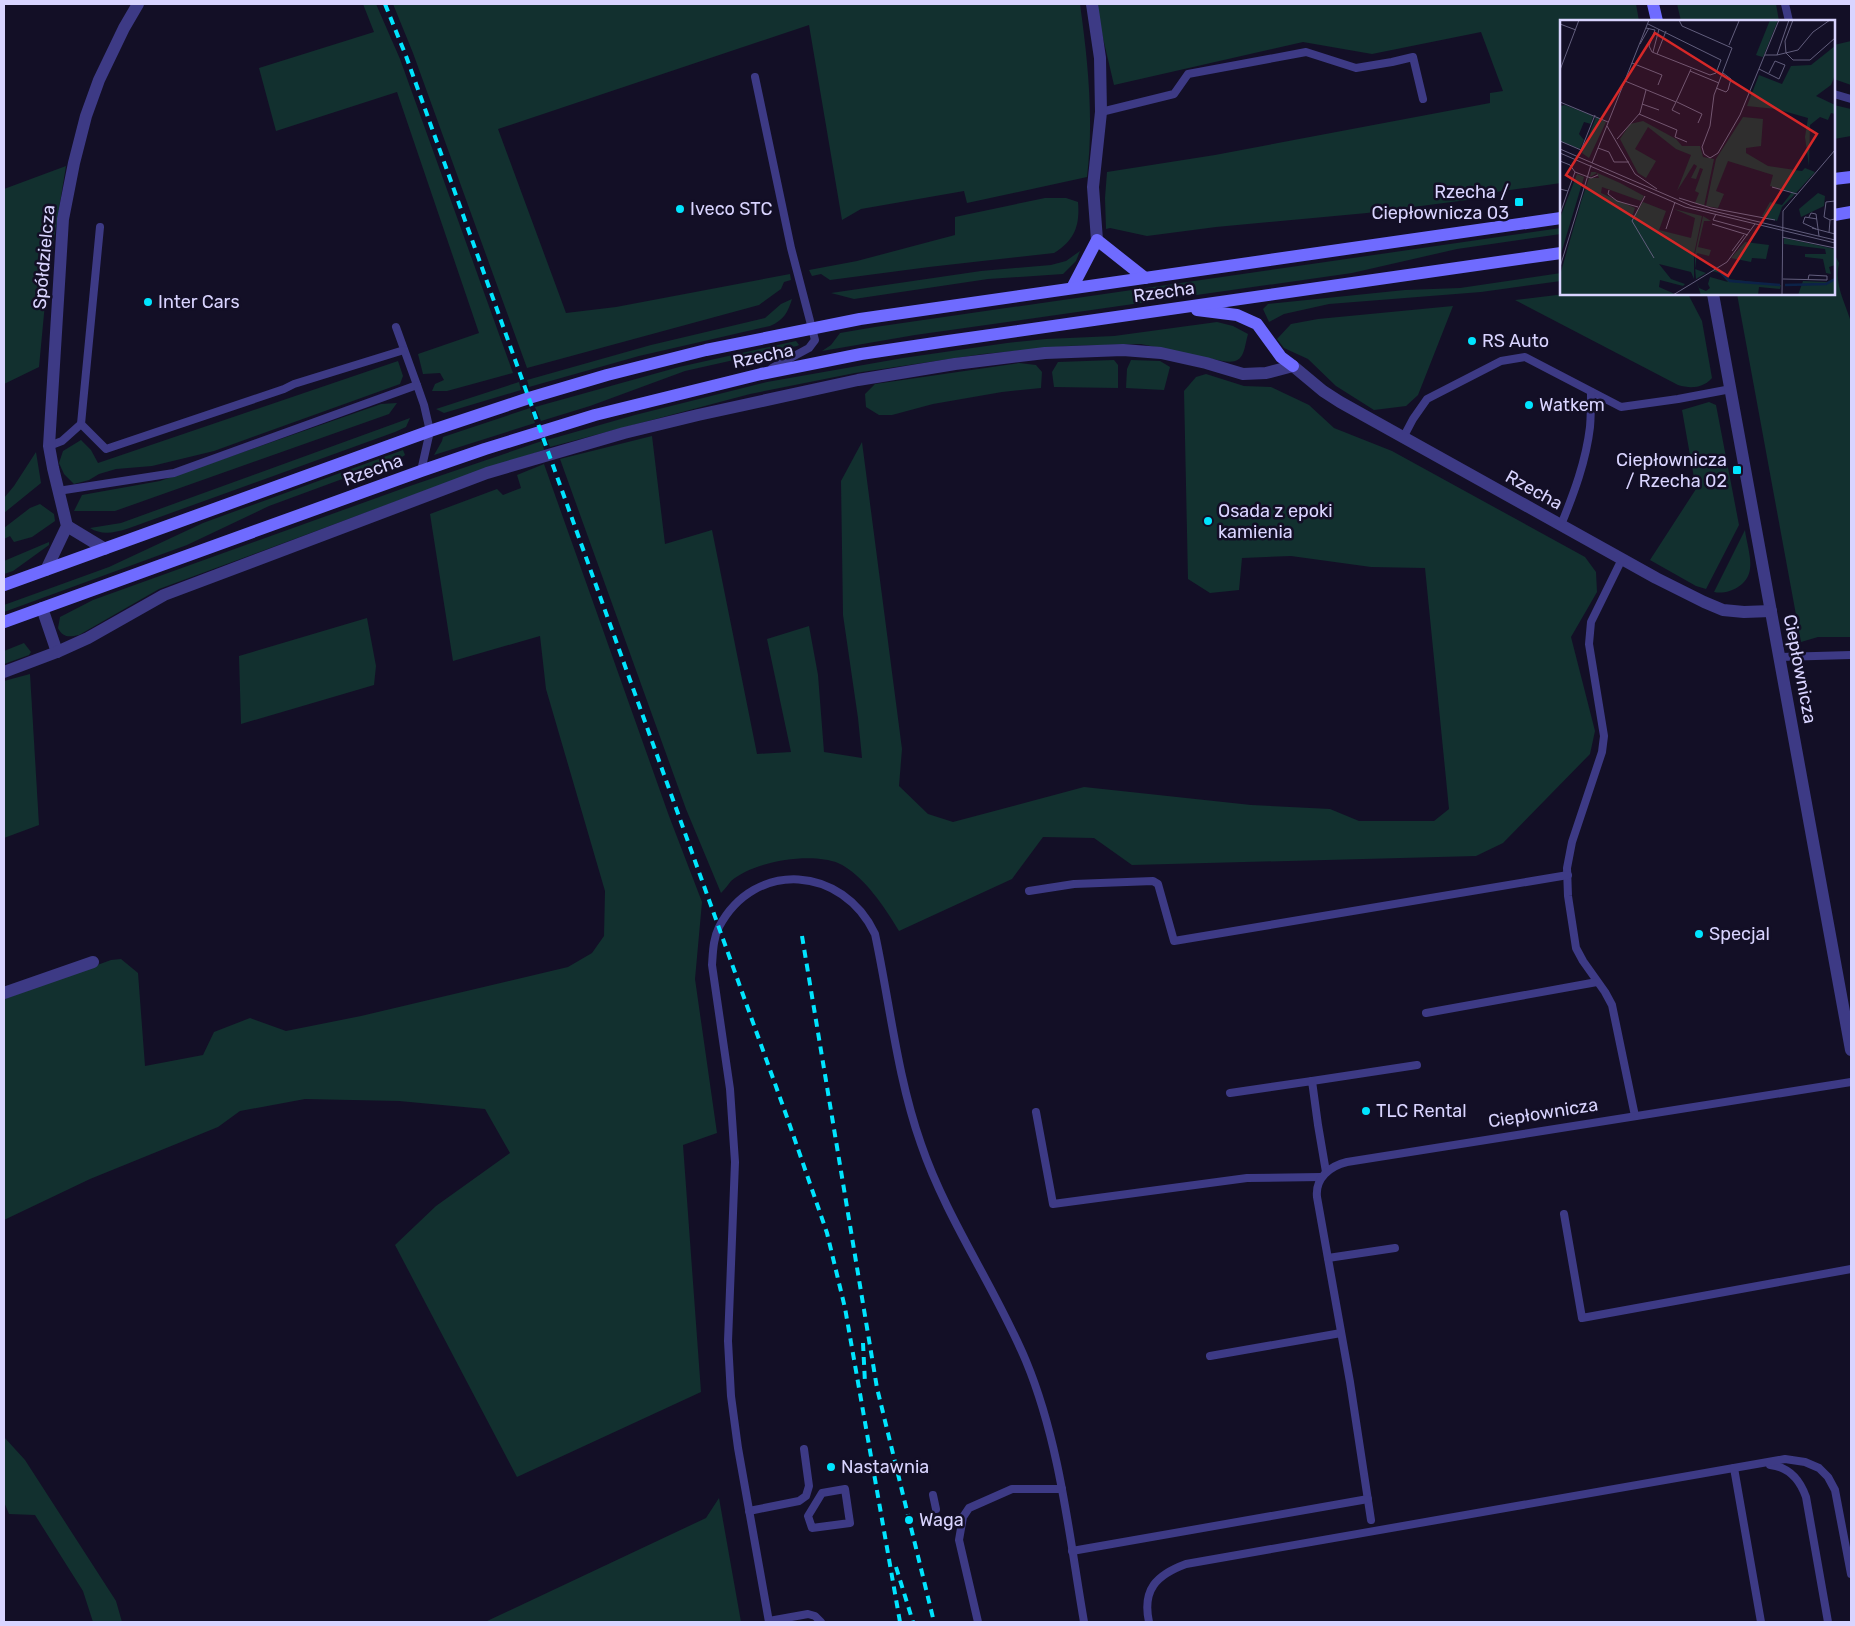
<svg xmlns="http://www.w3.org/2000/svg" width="1855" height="1626" font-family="Rubik,sans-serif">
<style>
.green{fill:#12302f}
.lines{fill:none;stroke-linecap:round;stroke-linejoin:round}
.lane{stroke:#3d3a85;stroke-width:8}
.street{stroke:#3d3a85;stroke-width:12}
.secondary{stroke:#6f6bff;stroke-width:12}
.rail{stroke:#00e5ff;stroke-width:4;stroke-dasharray:8 6;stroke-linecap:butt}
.poi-dot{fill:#00e5ff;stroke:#130f26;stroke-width:2}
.labels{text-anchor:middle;stroke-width:5;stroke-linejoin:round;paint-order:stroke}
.poi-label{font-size:18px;fill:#d9d4ff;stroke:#130f26;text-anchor:start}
.street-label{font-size:18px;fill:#d9d4ff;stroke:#130f26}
.inset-river{fill:none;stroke:#0c2248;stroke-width:2.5}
.inset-road{fill:none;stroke:#625e7d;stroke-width:1}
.view{fill:#d62828;fill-opacity:0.15;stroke:#d62828;stroke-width:2.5}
.inset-edge{fill:none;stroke:#d9d4ff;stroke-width:2.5}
</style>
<rect width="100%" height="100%" fill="#130f26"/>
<g class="green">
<polygon points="363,4 376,4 400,59 513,373 447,391 432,391 435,384 444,380 440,373 423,374 418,354 479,333 397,92 276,131 259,68 374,32"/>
<path d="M393 4H1080C1088 62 1094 119 1087 177L967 203 964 191 861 209 842 220 809 25 498 129 566 313 616 307 790 274 791 280 784 282 781 289 759 305 527 368 413 53Z"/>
<polygon points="1095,4 1636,4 1639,21 1561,21 1561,183 1482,194 1467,200 1367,213 1216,227 1147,236 1110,228 1106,229 1105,198 1107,172 1215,155 1490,103 1490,93 1503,91 1481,32 1372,54 1303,42 1114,85"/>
<polygon points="1677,4 1776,4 1779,21 1681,21"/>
<polygon points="1851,41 1851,85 1834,79 1834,45"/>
<polygon points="1834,105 1851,109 1851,136 1834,139"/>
<polygon points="66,166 47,282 39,367 4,384 4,189"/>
<path d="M1045 198H1066L1078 202C1080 225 1075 240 1054 253L929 267 830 280 821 274 812 276 809 270 857 261 955 235V217Z"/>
<polygon points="1561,228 1561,234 1457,249 1352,273 915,335 822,351 831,345 840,333 875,327"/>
<polygon points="1080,251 1076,261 1063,274 988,279 854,299 831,293 981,271 1051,265 1066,261"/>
<path d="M1834 253 1839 263C1834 285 1845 302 1851 322V637H1818L1801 642 1737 294H1834Z"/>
<polygon points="1561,273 1561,281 1481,292 1329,304 1284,314 1269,322 1263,309 1268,304 1405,290 1460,288"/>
<path d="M1565 294H1688L1702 321 1712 378C1703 388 1691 389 1678 385L1515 300Z"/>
<path d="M792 299C788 312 784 320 770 326L639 356 529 387 527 380 651 345 765 318 781 304Z"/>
<polygon points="1453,306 1418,395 1406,406 1374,410 1336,386 1308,359 1284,348 1277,339 1291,324 1318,319"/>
<path d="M1217 322 1233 326 1248 334C1243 352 1245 365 1222 361L1141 344 1068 346 983 354 855 373 750 394 550 447 547 440 635 415 767 382 903 358 1007 343 1046 339 1114 336Z"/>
<polygon points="796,341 799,345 797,346 685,371 590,406 541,421 535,407 679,367"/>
<polygon points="1114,360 1118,365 1118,388 1054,387 1052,372 1058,362"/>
<polygon points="1131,360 1160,361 1170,367 1164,390 1126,388 1127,369"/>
<polygon points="398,361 403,376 400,384 214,451 152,466 116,469 99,474 89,480 74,484 64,474 59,463 63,451 81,440 91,450 98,463"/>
<polygon points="1019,363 1036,365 1042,372 1041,388 1002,392 933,404 892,415 879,415 866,407 865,394 875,384"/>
<path d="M1206 374 1244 386 1271 387 1309 405 1334 428 1392 451 1585 557 1596 572 1597 592 1571 637 1595 731 1590 754 1503 843 1476 856 1132 865 1094 838 1043 837 1012 879 899 931C886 909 863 874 838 863 811 852 754 861 731 881 728 885 725 889 721 893L686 809 560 459 652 436 665 544 712 530 757 754 791 752 767 639 809 626 818 675 824 752 862 758 858 718 843 615 841 481 862 442 902 749 899 786 928 814 953 822 1084 787 1251 805 1330 809 1359 821H1434L1449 809 1425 568 1371 567 1291 556 1242 558 1239 590 1210 593 1188 579 1184 391 1196 377Z"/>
<polygon points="519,382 521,390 444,413 436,409"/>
<polygon points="1709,402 1716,405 1739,525 1706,589 1696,586 1650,560 1696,489 1682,410"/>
<polygon points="397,403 389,414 115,511 74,511 82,495 160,481 381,404"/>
<polygon points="530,408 535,423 434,455 442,441 443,437"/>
<path d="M410 418 406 427 395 432 146 522C128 528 107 539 90 528L121 523Z"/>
<path d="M542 441 544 450 481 470 159 589 79 635C69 637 63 638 58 628L60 617 93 600 407 487Z"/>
<polygon points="403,450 405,455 402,457 269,506 187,545 4,612 4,605 109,567 203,523"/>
<polygon points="36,452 41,483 4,513 4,498 14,486"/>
<polygon points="544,464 669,816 702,902 695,979 717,1133 683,1145 701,1392 517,1477 395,1245 436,1206 510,1153 485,1109 399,1101 305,1099 240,1111 218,1127 90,1179 4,1220 4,999 111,960 121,959 138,973 145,1066 203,1055 214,1032 250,1018 286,1031 361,1016 568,967 592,953 604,936 605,891 546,689 540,636 453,661 430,514 497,489 503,495 521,488 517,475"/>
<polygon points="40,504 54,514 55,521 32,537 14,542 10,536 4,539 4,528 30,508"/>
<path d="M1745 530C1746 540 1752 559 1750 569 1748 586 1728 595 1714 592Z"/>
<polygon points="49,542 49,545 13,571 4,574 4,561"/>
<polygon points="367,618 376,666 374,685 241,724 239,656"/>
<polygon points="24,643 31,652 29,655 4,664 4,651"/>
<polygon points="30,674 39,825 4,838 4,681"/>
<polygon points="4,1437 25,1460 116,1601 122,1622 93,1622 83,1591 35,1515 9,1514 4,1502"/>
<polygon points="719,1498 741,1622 485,1622 706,1518"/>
</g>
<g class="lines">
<g class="lane">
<polyline points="1785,4 1789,21"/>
<polyline points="755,77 791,248 815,340 809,348 772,368"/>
<polyline points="1834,94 1851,99"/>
<polyline points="1101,112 1174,94 1188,74 1306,52 1356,68 1392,62 1413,57 1423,99"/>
<polyline points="396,327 417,385"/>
<polyline points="81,424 100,227"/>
<polyline points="1403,438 1413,419 1427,399 1501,361 1525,357 1621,407 1678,399 1731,389"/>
<polyline points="49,446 62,441 81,424 106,449 284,389 294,384 404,350"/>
<polyline points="58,491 174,473 417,385 424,405 430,431 421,471"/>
<path d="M1561 525C1574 493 1586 461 1590 427 1591 415 1591 403 1591 392"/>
<polyline points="1622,559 1591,622 1589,644 1604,736 1602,752 1572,842 1567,868 1568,896 1576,948 1583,961 1605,992 1612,1005 1635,1116"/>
<polyline points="1780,657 1851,655"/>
<polyline points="1029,891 1074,884 1153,881 1158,884 1174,941 1568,875"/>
<polyline points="1426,1013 1597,982"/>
<polyline points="1312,1081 1417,1065"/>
<polyline points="1230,1093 1312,1081 1318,1125 1326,1172"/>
<polyline points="1036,1112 1053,1204 1247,1178 1321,1177"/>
<polyline points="1564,1214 1582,1318 1851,1269"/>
<polyline points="1328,1258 1395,1248"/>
<polyline points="1210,1356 1341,1333"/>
<path d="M1770 1465C1789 1467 1800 1480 1806 1497L1828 1622"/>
<polyline points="1734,1468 1761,1622"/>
<polygon points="845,1489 850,1523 812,1528 808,1516 822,1493"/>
<polyline points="933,1495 936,1509"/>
<polyline points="749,1511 799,1501 806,1496 809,1486 804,1449"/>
<path d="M1371 1520 1350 1382 1317 1197C1315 1178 1330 1166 1347 1162L1851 1082"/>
<polyline points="1072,1551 1368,1499"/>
<polyline points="769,1621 808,1614 815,1616 821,1622"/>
<path d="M769 1622 738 1448 731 1396 728 1341 735 1162 730 1089 712 965C713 952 713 939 719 927 755 859 843 866 875 934 890 1004 897 1076 921 1144 947 1220 995 1287 1026 1361 1060 1443 1069 1535 1084 1622"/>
<polyline points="978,1622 959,1540 963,1517 969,1508 1012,1489 1062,1489"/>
<path d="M1149 1622C1142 1590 1156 1575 1186 1564L1785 1459 1805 1462 1819 1468 1828 1477 1835 1490 1851 1574"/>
</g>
<g class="street">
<polyline points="1092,4 1100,58 1101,112 1093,187 1097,240"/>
<polyline points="1713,294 1851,1050"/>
<polyline points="67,526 105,549"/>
<polyline points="46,570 67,526 53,468 49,446 63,219 74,163 86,116 99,80 124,28 138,4"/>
<polyline points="42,608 57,652"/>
<polyline points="4,672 57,652 88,638 164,595 487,473 624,433 698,415 858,380 955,364 1045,353 1123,350 1161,353 1206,363 1243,374 1266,373 1293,366 1323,391 1340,402 1656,578 1704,602 1723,610 1744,612 1771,611"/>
<polyline points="4,993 93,962"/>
</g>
<g class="secondary">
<polyline points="1653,4 1657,21"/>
<polyline points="1834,179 1851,177"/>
<polyline points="1834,215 1851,212"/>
<polyline points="1072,288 1097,240 1145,278"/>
<polyline points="1197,310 1237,315 1257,324 1281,357 1293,366"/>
<polyline points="4,585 430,431 529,398 607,375 706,350 860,319 1561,218"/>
<polyline points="4,622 421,471 485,449 595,415 761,374 861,354 948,341 1561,253"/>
</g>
<g class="rail">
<polyline points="385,4 406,56 788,1120 827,1233 845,1308 900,1622"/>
<polyline points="802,936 877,1388 934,1622"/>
<polyline points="863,1343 865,1383"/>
<polyline points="896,1567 913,1622"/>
</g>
</g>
<g class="poi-dot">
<rect x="1514" y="197" width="10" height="10" rx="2.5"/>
<circle cx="680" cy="209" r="5"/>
<circle cx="148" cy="302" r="5"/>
<circle cx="1472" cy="341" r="5"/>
<circle cx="1529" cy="405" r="5"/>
<rect x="1732" y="465" width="10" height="10" rx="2.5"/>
<circle cx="1208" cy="521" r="5"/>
<circle cx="1699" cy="934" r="5"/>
<circle cx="1366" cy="1111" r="5"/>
<circle cx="831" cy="1467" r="5"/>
<circle cx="909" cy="1520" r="5"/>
</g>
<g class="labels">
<g class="poi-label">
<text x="1509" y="198" text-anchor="end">Rzecha /<tspan x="1509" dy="21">Ciepłownicza 03</tspan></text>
<text x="690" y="215">Iveco STC</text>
<text x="158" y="308">Inter Cars</text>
<text x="1482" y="347">RS Auto</text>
<text x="1539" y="411">Watkem</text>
<text x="1727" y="466" text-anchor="end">Ciepłownicza<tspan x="1727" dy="21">/ Rzecha 02</tspan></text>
<text x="1218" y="517">Osada z epoki<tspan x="1218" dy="21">kamienia</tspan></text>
<text x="1709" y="940">Specjal</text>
<text x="1376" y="1117">TLC Rental</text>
<text x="841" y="1473">Nastawnia</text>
<text x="919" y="1526">Waga</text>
</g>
<g class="street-label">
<text transform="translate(44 257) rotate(-85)" y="6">Spółdzielcza</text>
<text transform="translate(1164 292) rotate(-8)" y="6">Rzecha</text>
<text transform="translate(763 356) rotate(-12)" y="6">Rzecha</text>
<text transform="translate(373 470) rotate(-20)" y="6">Rzecha</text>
<text transform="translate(1534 490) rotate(29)" y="6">Rzecha</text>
<text transform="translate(1800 669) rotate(79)" y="6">Ciepłownicza</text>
<text transform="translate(1543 1113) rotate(-9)" y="6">Ciepłownicza</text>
</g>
</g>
<g transform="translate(1560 20)">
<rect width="275" height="275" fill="#130f26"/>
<path d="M210 0H218L203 37 199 36 196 35ZM275 26V55L271 65 256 76 275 85V94L271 93 268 100 260 97 250 105 249 146 245 117 248 98 216 89 187 86 199 55 222 64 231 46 251 45ZM5 85 33 96 31 104 24 102 19 114 24 120 20 129 0 121V86ZM36 97 46 102 29 138 22 133ZM183 97 203 99 201 126 186 128V133L208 146 242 151 245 148 255 152 236 173 210 166 213 155 168 141 156 171 164 174 158 188 146 186 156 139ZM83 101 116 119 122 126H140L143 137 154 139 144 186 135 183 139 173 135 171 143 149 140 148 136 159 131 158 137 146 134 144 117 171 131 135 116 129 88 107 75 129 96 141 86 158 78 153 60 119 70 104ZM31 152H35L60 163 84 176 81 181 42 167 41 173 75 188 71 200 83 182 106 191 99 210 131 218 135 198 114 189 142 196 134 234V259L131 252 99 244 111 259 125 264 123 266 100 260 99 267 117 275H0V255L21 182 29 158H39L37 153 30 157ZM17 154 24 157 0 237V198ZM232 172 235 174 222 187 217 201 202 196 210 182 222 185ZM258 173 265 176 264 186 241 197 239 189ZM143 196 151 201H144L138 227 151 230 149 236 137 233 135 249 146 253 136 259 135 247V234ZM224 218 275 229V245L269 247 271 254 266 253 263 239 245 237V234H266L265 229 224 224ZM185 222 209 225 206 239 192 238 191 242 171 238ZM158 249 168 259 221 265 220 269 199 267 198 275H141L136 260 139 268 146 271 150 268 148 264 150 257 168 262 160 253 152 251ZM275 258V275H238L243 261 267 262Z" fill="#12302f"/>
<path class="inset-river" d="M158 250 170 261 220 265M225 265 266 264 275 259"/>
<path class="inset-road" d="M119 0 122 6 172 28 154 75 150 106 142 127 144 134 150 138 158 133 180 95 219 0M233 0 225 21 226 33 233 40H250L275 18M0 4 16 10M86 8 95 10 89 26 92 32 150 55 156 53 161 40 88 4M80 24 89 8M169 25 179 1M93 32 99 9M97 34 106 11M205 35H217L229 0M217 35 238 30 253 12 270 0M72 43 102 55 98 65M199 49 219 59 225 45 215 41 209 53M0 50 19 0M130 51 159 63M65 61 116 82 131 49M156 68 166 72 168 70 171 59 163 53M0 82 48 102M116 82 112 90 120 94M117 82 142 94 138 103M82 84 99 90M79 94 117 110 115 117 127 122M47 106 75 154 97 169M57 119 80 93 86 70M0 121 21 130 35 95M38 128 49 132 54 142H69M0 129 132 186 275 220M0 133 125 187 275 223M0 141 10 145 15 152 8 171 0 169M32 143 89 0M15 152 31 158 38 155M212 167 237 174M49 170 48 174 57 181 78 187M85 176 72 201 94 238M119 178 151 188 215 200M0 194 8 171M156 194 153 200 190 210M249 197 251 193 256 194 259 216M270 200 264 197 266 182 275 181M152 204 188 215M252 208 275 214M106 209 115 182M256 209 243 203 245 197 257 199M269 213 270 200 275 199M222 217 275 228M172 231 184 215M0 247 31 145M223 259 267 260V256L249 255 248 260M113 275 167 242 195 204M222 275 223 191 275 130"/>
<path class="view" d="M95 13 257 114 168 256 6 155Z"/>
<rect width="275" height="275" class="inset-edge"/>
</g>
<rect width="1855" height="1626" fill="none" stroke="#d9d4ff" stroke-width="10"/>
</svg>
